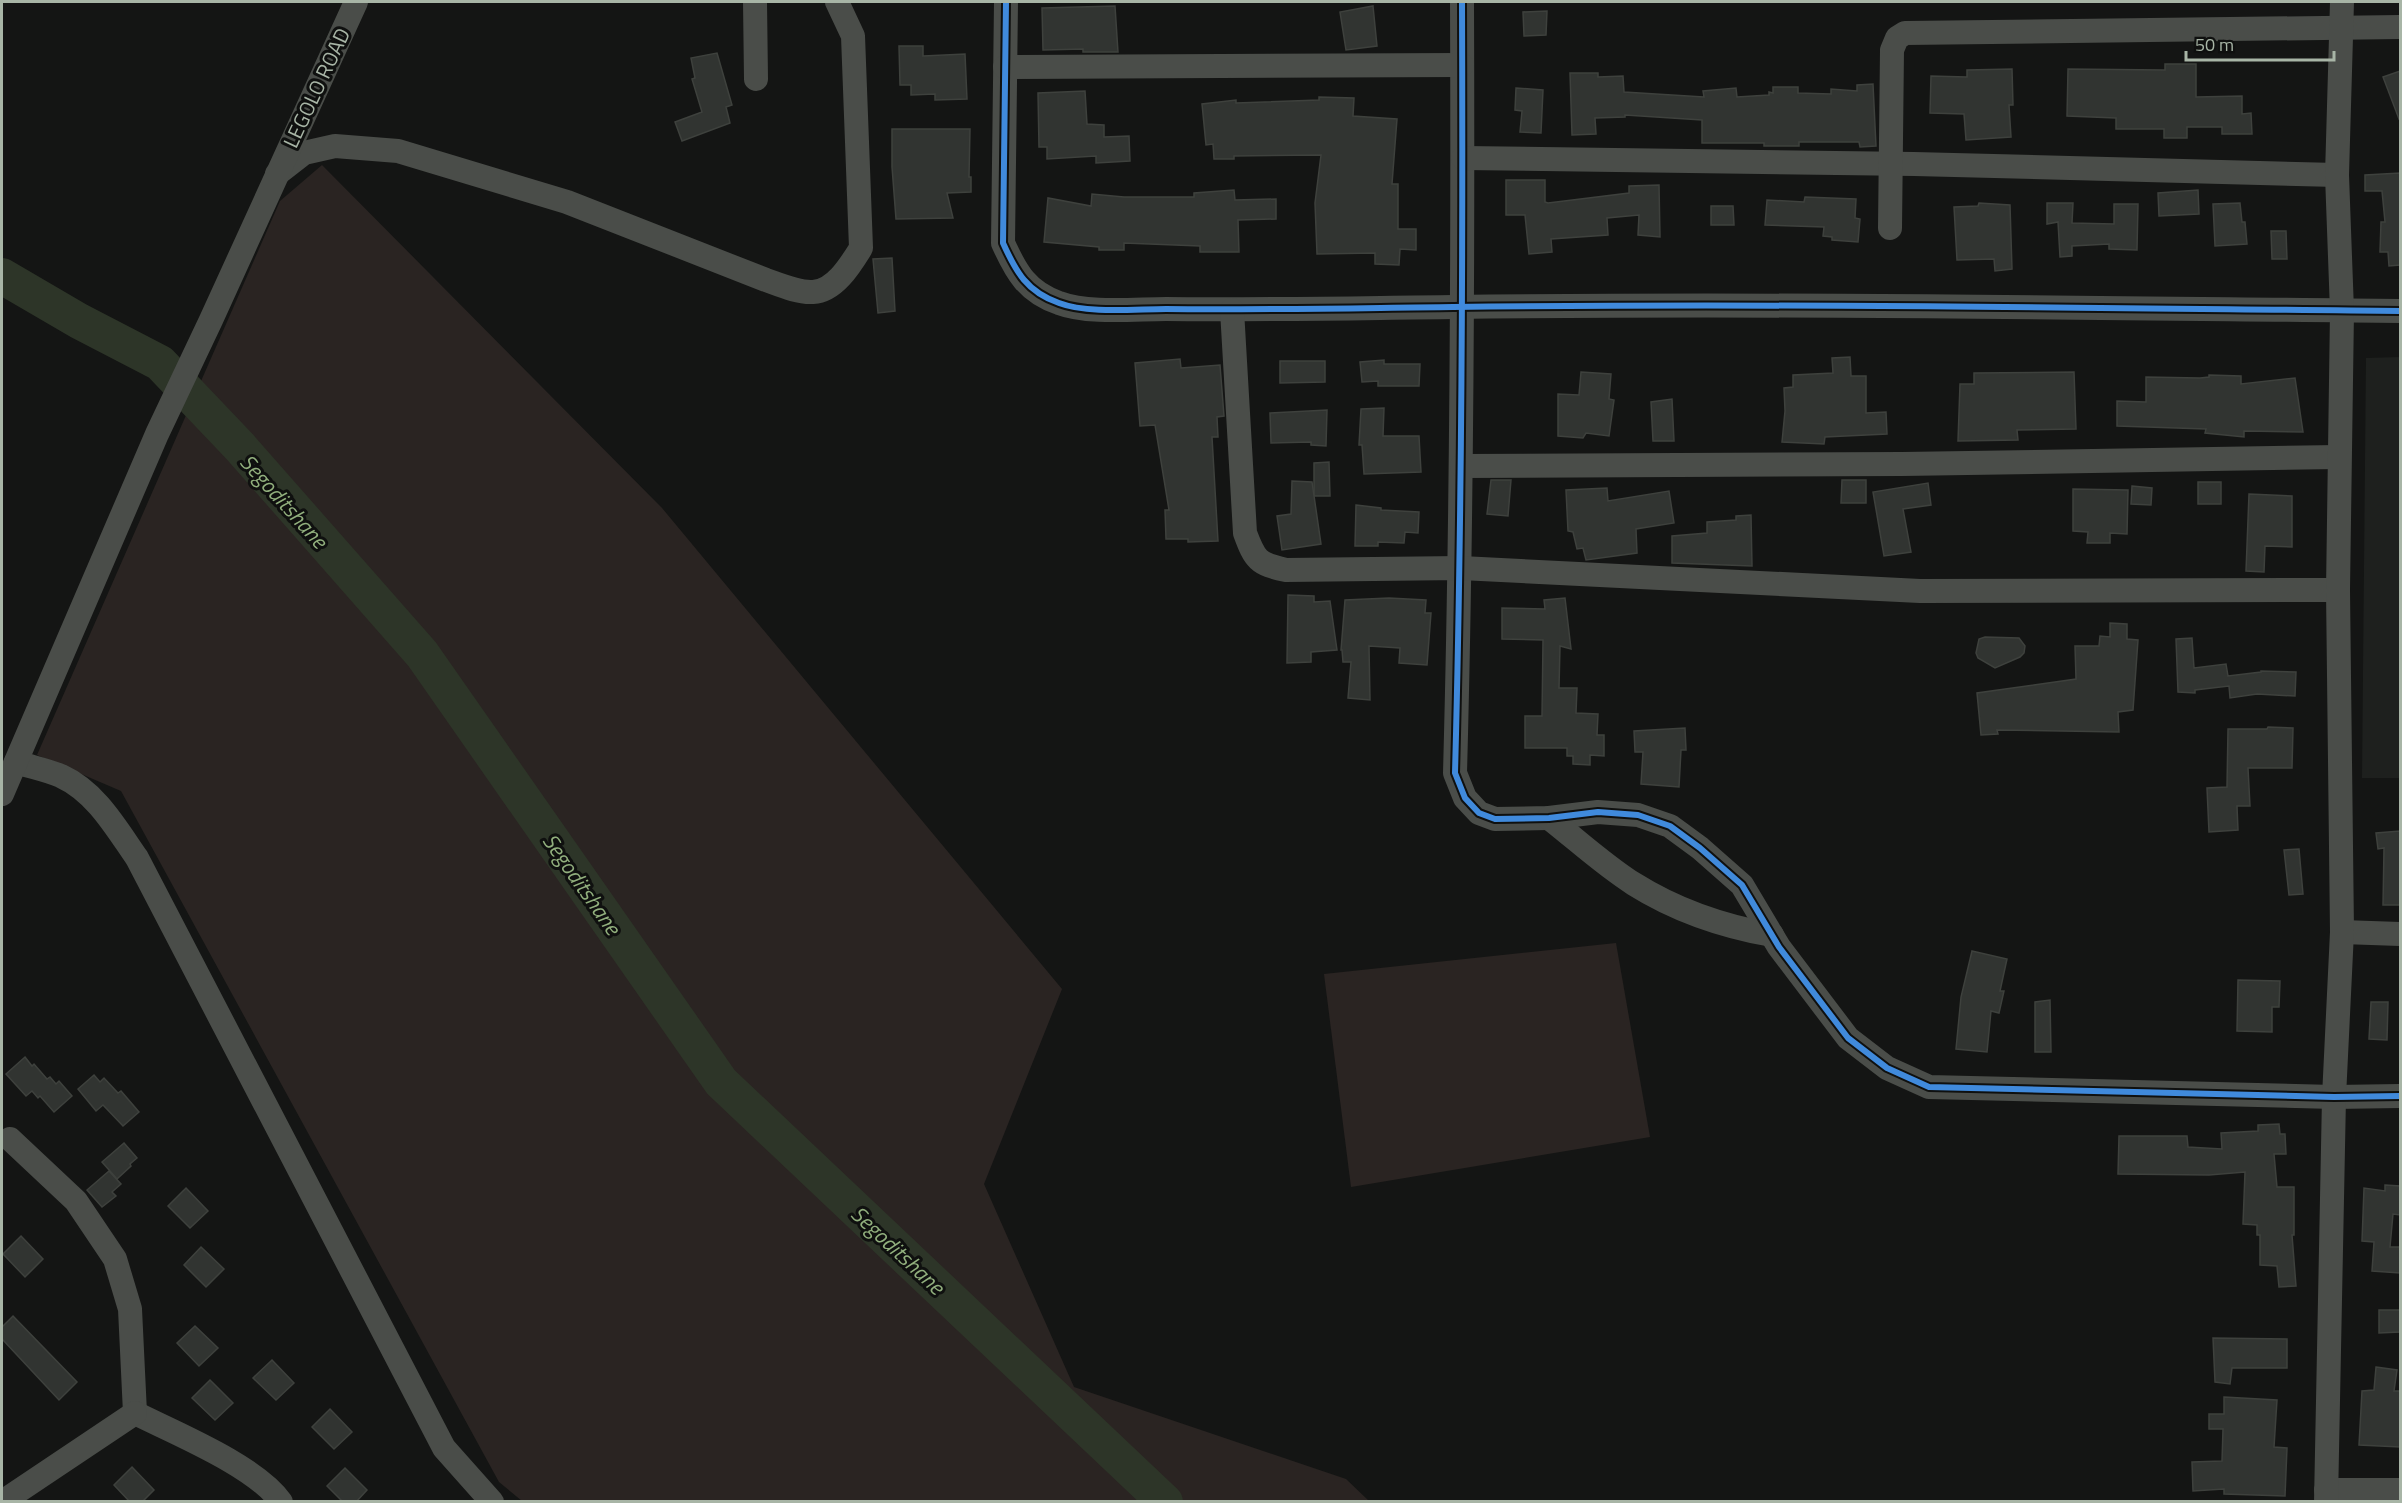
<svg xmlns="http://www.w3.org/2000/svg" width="2402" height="1503" font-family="'Titillium Web',sans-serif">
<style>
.built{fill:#1e201e}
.green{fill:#2a2422}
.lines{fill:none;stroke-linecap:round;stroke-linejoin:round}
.river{stroke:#2d3528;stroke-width:36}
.building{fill:#313431;stroke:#3e413d;stroke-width:1.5}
.minor{stroke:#4a4d49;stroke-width:24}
.cycleway-casing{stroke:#0f100f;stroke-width:10}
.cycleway{stroke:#408adc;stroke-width:6}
.labels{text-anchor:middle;stroke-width:6;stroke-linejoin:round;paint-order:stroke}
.street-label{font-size:21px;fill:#a8b5a6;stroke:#0f100f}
.water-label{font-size:22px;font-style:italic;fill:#91af7d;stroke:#0f100f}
</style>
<rect width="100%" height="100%" fill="#141514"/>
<polygon class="built" points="2400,357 2400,778 2362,778 2366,358"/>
<g class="green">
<polygon points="322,165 662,508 1062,989 984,1184 1074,1387 1346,1479 1369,1501 522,1501 499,1482 121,791 37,755 280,201"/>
<polygon points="1616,943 1650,1137 1351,1187 1324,974"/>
</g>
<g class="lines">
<polyline class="river" points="2,276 79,321 160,363 240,447 422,654 721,1082 1165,1502"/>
</g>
<g class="building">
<polygon points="1115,6 1118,52 1083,52 1083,49 1043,50 1042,8"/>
<polygon points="1373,6 1377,46 1346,50 1340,12"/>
<polygon points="1547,11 1546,35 1524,36 1523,12"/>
<polygon points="899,46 923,46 923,56 965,54 967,99 935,100 935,94 911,95 911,85 900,85"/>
<polygon points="717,53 732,105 726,107 730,123 682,141 675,122 702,112 692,79 695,78 691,58"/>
<polygon points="2165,64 2196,64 2196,97 2242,96 2242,114 2251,113 2252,134 2222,134 2222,127 2187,127 2187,138 2164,138 2164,129 2116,129 2116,118 2067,116 2068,69 2165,70"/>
<polygon points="2012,69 2013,105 2009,105 2011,137 1966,140 1964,114 1930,113 1931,76 1967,77 1967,70"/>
<polygon points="2400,71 2400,118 2399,119 2383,77"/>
<polygon points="1570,73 1598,73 1598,77 1623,76 1624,92 1704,97 1703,91 1736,88 1737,97 1769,95 1769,92 1773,93 1773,87 1798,87 1798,93 1831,94 1831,89 1857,91 1857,85 1873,84 1876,146 1860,147 1859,142 1799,142 1799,146 1764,146 1764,143 1702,143 1702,120 1625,115 1625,117 1595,118 1596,134 1572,135"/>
<polygon points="1516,88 1543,90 1541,133 1520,132 1522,111 1515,110"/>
<polygon points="1085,91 1087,124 1104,125 1104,137 1129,136 1130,161 1096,163 1096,156 1047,159 1047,147 1039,147 1038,93"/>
<polygon points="1319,97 1354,98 1353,116 1397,119 1392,184 1398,184 1398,229 1416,229 1416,250 1400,249 1399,265 1375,264 1375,253 1317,254 1315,203 1321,155 1234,156 1234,159 1214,159 1213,144 1206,145 1202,104 1236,100 1236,103 1319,100"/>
<polygon points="892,129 970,129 969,177 971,177 971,192 947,193 953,218 896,219 892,167"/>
<polygon points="2400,173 2400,265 2389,266 2388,252 2380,252 2381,222 2385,222 2382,191 2365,191 2365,175"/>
<polygon points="1506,180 1545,180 1545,202 1548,203 1629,193 1629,186 1659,185 1660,237 1638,235 1639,215 1607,218 1608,235 1551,239 1552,252 1529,254 1525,215 1506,215"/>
<polygon points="1234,190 1235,200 1276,199 1276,219 1238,220 1239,252 1200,252 1200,246 1124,243 1124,250 1099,250 1099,247 1044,242 1048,198 1091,206 1092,194 1124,197 1194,197 1194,193"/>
<polygon points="2198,190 2199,214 2159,216 2158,193"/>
<polygon points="1805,197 1856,199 1855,218 1860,219 1858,242 1832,240 1832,237 1823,236 1824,227 1765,225 1767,200 1804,202"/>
<polygon points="1979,203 2010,205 2012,269 1995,271 1994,259 1957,260 1954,207 1978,206"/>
<polygon points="2047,203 2073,203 2072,223 2114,224 2114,204 2138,204 2137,250 2109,249 2109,244 2072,246 2072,256 2060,257 2058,222 2047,224"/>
<polygon points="2240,203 2242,222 2245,222 2247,244 2215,246 2213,204"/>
<polygon points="1711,206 1733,206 1734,225 1711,225"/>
<polygon points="2271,231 2286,231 2287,259 2272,259"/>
<polygon points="892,258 895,311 878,313 873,259"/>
<polygon points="1850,357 1851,376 1866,376 1866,413 1886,412 1887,434 1825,437 1824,444 1782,442 1785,411 1784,388 1793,387 1793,375 1833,373 1832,358"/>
<polygon points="1180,359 1181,368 1220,365 1224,416 1217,417 1218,437 1212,437 1218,541 1188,542 1188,539 1166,539 1165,510 1169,510 1155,425 1140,426 1135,363"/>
<polygon points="1384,360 1384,364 1420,364 1419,386 1378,386 1378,381 1362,382 1360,362"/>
<polygon points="1280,361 1325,361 1325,382 1280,383"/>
<polygon points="1581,372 1611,374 1609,399 1614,400 1609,436 1586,433 1583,438 1558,436 1558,394 1579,395"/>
<polygon points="2074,372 2076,429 2017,430 2018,440 1958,441 1960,384 1974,384 1974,373"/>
<polygon points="2209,375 2241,376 2241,384 2295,378 2303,432 2244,431 2244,437 2205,433 2206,429 2117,426 2117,401 2146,402 2146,377 2200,378 2209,377"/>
<polygon points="1672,399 1674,441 1653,441 1651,402"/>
<polygon points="1384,408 1383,436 1419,436 1421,472 1364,474 1362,445 1359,445 1361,409"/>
<polygon points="1327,410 1326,446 1311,445 1311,442 1271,443 1270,413"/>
<polygon points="1329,462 1330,496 1314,496 1314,463"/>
<polygon points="1491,480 1511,480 1508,516 1487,514"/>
<polygon points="1842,480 1866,480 1866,503 1841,503"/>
<polygon points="1292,481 1312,482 1321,544 1282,550 1277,516 1291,514"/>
<rect x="2198" y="482" width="23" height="22"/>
<polygon points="1928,483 1931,505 1903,509 1911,552 1884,556 1873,492"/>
<polygon points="2132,486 2152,488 2151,505 2131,504"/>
<polygon points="1607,488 1608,501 1669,491 1674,523 1636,529 1637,553 1586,560 1583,548 1577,549 1573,532 1568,531 1566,490"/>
<polygon points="2073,489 2128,490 2127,534 2110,533 2110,543 2087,543 2088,532 2073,531"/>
<polygon points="2249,494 2292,496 2292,547 2265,546 2264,572 2246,571"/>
<polygon points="1356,505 1381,508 1381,510 1419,512 1418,533 1405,532 1404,543 1378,542 1378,546 1355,546"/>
<polygon points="1751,515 1752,566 1672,563 1672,536 1707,533 1707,522 1736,520 1736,516"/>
<polygon points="1288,595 1314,596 1314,602 1330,601 1337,650 1311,652 1311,662 1287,663"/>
<polygon points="1389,598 1426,600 1425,613 1431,613 1427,665 1399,663 1400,648 1369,646 1370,700 1348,698 1351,662 1343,662 1342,650 1341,650 1345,600"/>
<polygon points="1565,598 1571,649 1560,646 1559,688 1577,688 1576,713 1598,714 1597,735 1604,735 1604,756 1590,755 1590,765 1573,764 1573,756 1567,756 1567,748 1525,748 1525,716 1542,716 1543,640 1502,639 1502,608 1545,609 1544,600"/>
<polygon points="2110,623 2127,624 2127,639 2138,640 2133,710 2118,712 2119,732 1997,730 1998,734 1981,735 1977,693 2076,679 2075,646 2099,646 2100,636 2110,637"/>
<polygon points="1985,637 2019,638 2025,646 2024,653 2020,657 1995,668 1978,658 1976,653 1979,639"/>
<polygon points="2192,638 2194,668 2226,664 2228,676 2261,672 2261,671 2296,672 2295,696 2257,694 2230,698 2229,686 2195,690 2195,693 2178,692 2176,639"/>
<polygon points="2268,727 2293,728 2292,768 2248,768 2250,806 2237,806 2238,830 2209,832 2207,788 2227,787 2228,729 2267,729"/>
<polygon points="1685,728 1686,750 1681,750 1679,787 1641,784 1643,752 1635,752 1634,731"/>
<polygon points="2400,831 2400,905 2383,905 2384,848 2378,849 2376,833"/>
<polygon points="2299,849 2303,894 2289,895 2284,850"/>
<polygon points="1972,951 2007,959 2000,991 2004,991 1999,1013 1991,1011 1987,1052 1956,1049 1961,997"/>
<polygon points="2238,980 2280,981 2279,1007 2272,1007 2272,1032 2237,1031"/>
<polygon points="2050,1000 2051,1052 2035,1052 2035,1002"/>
<polygon points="2371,1002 2388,1002 2387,1040 2369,1039"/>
<polygon points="25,1057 32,1066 34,1064 47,1079 50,1077 56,1084 59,1081 72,1096 54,1112 40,1096 38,1098 32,1091 26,1096 6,1074"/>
<polygon points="94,1075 100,1082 104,1078 118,1093 121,1091 139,1112 123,1126 103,1105 96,1111 78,1089"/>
<polygon points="2279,1124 2280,1134 2285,1134 2286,1154 2274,1154 2277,1187 2294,1187 2294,1235 2292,1235 2296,1286 2279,1287 2277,1266 2260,1265 2260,1235 2257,1235 2257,1225 2243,1224 2245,1172 2209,1175 2118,1174 2119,1136 2187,1136 2188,1147 2222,1149 2221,1133 2258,1131 2258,1125"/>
<polygon points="124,1143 137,1158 130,1164 131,1166 117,1179 102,1162"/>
<polygon points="109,1171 121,1184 112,1192 116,1196 102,1207 87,1190"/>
<polygon points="2385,1185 2400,1186 2400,1215 2393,1214 2390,1247 2400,1247 2400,1273 2372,1271 2374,1242 2362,1241 2364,1188 2385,1191"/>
<polygon points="186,1188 208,1211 190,1228 168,1206"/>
<polygon points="21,1236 43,1259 25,1277 3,1254"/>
<polygon points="201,1247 224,1269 206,1287 184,1265"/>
<polygon points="2379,1310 2400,1310 2400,1332 2379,1333"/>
<polygon points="13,1316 77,1382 59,1400 2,1339 2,1327"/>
<polygon points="195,1326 218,1348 199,1366 177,1343"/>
<polygon points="2213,1338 2287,1339 2287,1368 2232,1368 2230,1384 2215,1382"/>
<polygon points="272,1360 294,1383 276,1400 253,1378"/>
<polygon points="2376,1367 2397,1370 2394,1391 2400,1391 2400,1447 2359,1445 2362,1391 2374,1390"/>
<polygon points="210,1380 233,1403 215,1420 192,1398"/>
<polygon points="2224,1397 2277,1400 2274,1447 2287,1448 2285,1496 2224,1494 2224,1489 2193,1491 2192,1462 2222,1461 2223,1429 2209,1429 2209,1414 2224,1414"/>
<polygon points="330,1409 352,1432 334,1449 312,1427"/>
<polygon points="132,1467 154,1490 142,1502 130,1502 114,1485"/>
<polygon points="345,1468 367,1490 356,1502 343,1502 327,1486"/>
</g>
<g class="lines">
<g class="minor">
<polyline points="755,2 756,79"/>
<path d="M1006 2 1003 243C1016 272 1027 292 1059 303 1088 314 1135 309 1166 309 1262 310 1357 308 1453 307 1769 303 2085 308 2400 311"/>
<path d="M1462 2C1463 259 1462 515 1455 773L1465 798 1479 813 1495 819 1549 818 1598 812 1638 815 1670 826 1700 848 1742 885 1779 947 1848 1038 1887 1068 1929 1087 2334 1097 2400 1096"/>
<polyline points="1005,67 1462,65"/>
<polyline points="1463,158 1914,164 2337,175"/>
<path d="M277 174 304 153 335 146 398 151 567 202 766 280C780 285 798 293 813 292 835 291 851 264 861 248L853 36 837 2"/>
<polyline points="1890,228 1892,50 1897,38 1905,33 2400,27"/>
<path d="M1232 310 1245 533C1255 560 1258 564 1286 570L1461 568 1920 591 2338 590"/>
<polyline points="1462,466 1902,464 2338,457"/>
<path d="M16 762C31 767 47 770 61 776 96 792 116 828 137 858L444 1448 492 1502"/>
<polyline points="2,794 157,434 211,320 356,2"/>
<path d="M1549 818C1577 840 1604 865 1634 884 1677 911 1721 926 1772 935"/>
<polyline points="2342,932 2400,934"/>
<polyline points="10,1139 76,1201 115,1259 130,1309 135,1413"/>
<path d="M135 1413C175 1433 256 1466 281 1502"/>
<polyline points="2326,1490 2400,1490"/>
<polyline points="2,1502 135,1413"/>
<polyline points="2326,1502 2334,1097 2342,932 2338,590 2342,311 2337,175 2342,2"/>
</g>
<g class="cycleway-casing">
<g id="cycleway">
<path d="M1006 2 1003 243C1016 272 1027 292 1059 303 1088 314 1135 309 1166 309 1262 310 1357 308 1453 307 1769 303 2085 308 2400 311"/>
<path d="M1462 2C1463 259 1462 515 1455 773L1465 798 1479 813 1495 819 1549 818 1598 812 1638 815 1670 826 1700 848 1742 885 1779 947 1848 1038 1887 1068 1929 1087 2334 1097 2400 1096"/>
</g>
</g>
<use href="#cycleway" class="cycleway"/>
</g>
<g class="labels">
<g class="street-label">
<text transform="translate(317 88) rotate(-65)" y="7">LEGOLO ROAD</text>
</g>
<g class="water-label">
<text transform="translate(284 501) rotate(48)" y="8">Segoditshane</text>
<text transform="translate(582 884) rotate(55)" y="8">Segoditshane</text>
<text transform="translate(898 1250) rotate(43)" y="8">Segoditshane</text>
</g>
</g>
<rect width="2402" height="1503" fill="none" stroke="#a8b5a6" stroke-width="6"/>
<path d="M2186 51v9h148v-9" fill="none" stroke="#a8b5a6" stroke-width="3"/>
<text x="2195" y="51" font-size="18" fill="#a8b5a6" stroke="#0f100f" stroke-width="4.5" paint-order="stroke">50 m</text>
</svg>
